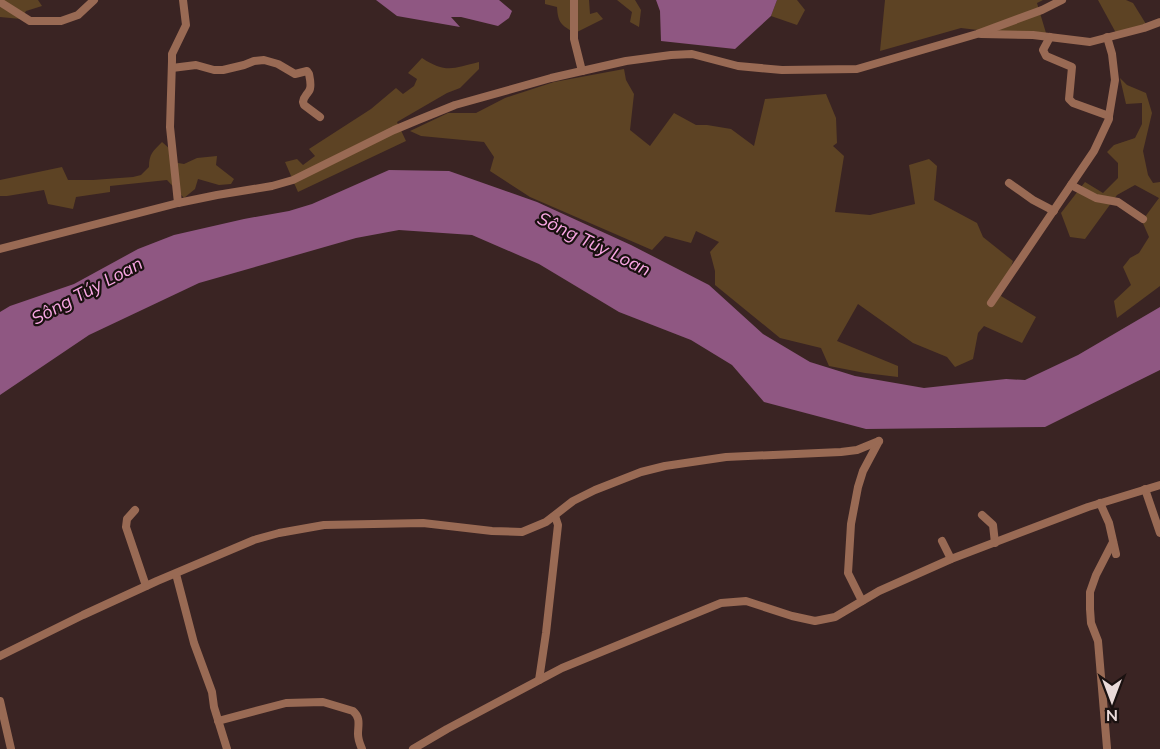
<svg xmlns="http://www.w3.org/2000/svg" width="1160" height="749" font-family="Mulish,sans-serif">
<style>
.green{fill:#5d4324}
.water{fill:#8f5782}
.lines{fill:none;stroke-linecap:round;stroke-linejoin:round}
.minor{stroke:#996a54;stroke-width:8}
.labels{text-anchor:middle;stroke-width:4.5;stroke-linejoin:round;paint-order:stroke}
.water-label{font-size:18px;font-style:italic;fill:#f8a6e3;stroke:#1a1110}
</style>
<rect width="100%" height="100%" fill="#3a2423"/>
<g class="green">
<polygon points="0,0 38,0 42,6 26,11 21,19 0,17"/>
<path d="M545 0H589L590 14 597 12 603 19 575 33C561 25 558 23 557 7L545 4Z"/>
<polygon points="617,0 635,0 641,10 639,27 630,22 632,12"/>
<polygon points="777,0 797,0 805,10 797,25 771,16"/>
<polygon points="885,0 1043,0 1037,3 1046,33 994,32 961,28 880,51"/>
<polygon points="1098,0 1126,0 1133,3 1146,24 1116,33"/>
<path d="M422 58C446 74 454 68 479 62V69L460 88 447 93 397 122 406 141 298 192 285 162 297 159 303 165 315 156 309 149 371 109 396 88 403 94 414 86 417 79 408 73Z"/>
<polygon points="624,69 626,80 634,94 630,130 650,146 674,113 696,125 707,125 731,129 754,146 765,99 826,94 836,118 837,143 833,146 844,156 835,212 870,215 915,204 909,165 929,159 937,166 934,200 977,223 983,237 1013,261 1001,296 1036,317 1022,343 984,326 978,333 973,359 955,367 947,357 913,343 858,304 837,341 898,366 898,377 865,373 829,366 821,348 780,338 715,285 715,271 710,252 719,242 696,231 691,243 665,236 652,250 530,197 490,171 494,157 484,142 421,136 410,131 448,113 476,113 505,98 554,82"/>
<polygon points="1120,78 1127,85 1146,93 1152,113 1143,151 1148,175 1153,183 1160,182 1160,286 1117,318 1114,301 1131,285 1123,267 1130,258 1139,253 1149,237 1142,221 1159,198 1135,185 1117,195 1085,239 1070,237 1061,213 1085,182 1103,193 1118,178 1118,163 1107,152 1114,145 1135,138 1142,124 1142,103 1126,104"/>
<path d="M162 142 170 149 172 162 184 164 197 158 217 156 216 165 234 179 231 184 219 185 198 179 195 189 184 198 167 180 110 186V192L76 197 73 209 48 204 44 190 7 196H0V180L62 167 68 180H93L133 177 141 175 149 167C149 154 153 151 162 142Z"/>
</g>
<g class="water">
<polygon points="376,0 499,0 512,11 509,18 498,26 461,17 451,17 460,27 397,16"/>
<polygon points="656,0 777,0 771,16 735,49 661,41 660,11"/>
<polygon points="389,170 449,171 537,202 631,245 709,285 763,334 810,362 855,376 924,388 1006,379 1025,380 1078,355 1160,307 1160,370 1045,427 866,429 764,402 732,365 691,340 619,312 539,264 472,235 399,230 356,238 199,283 89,335 0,395 0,312 10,306 74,284 138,249 174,235 244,219 289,211 312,204"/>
</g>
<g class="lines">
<g class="minor">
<polyline points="574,0 574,39 582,71"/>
<polyline points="0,2 30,21 61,21 78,15 94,0"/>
<polyline points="981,34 1033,35 1090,42 1144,28 1160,22"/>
<polyline points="1107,37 1112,54 1115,80 1109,116"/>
<path d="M172 68 196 65 214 70H223L244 65 254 61 264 60 278 64 295 74 307 71 309 74C310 79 312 87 309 91 306 96 304 96 303 102L304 105 320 117"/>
<polyline points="1009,183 1033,200 1054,211"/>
<polyline points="1071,185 1096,198 1118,202 1143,219"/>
<polyline points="178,203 170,127 172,61 172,54 186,25 183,0"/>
<polyline points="0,249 178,203 217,195 272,186 293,180 394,130 418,120 455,105 551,78 626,61 671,55 692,54 738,66 782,70 857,69 977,34 1042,10 1062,0"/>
<polyline points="991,303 1094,151 1109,119 1109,116 1073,103 1069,99 1072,67 1046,56 1043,50 1050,37"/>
<polyline points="1145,489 1160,533"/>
<polyline points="1100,503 1109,523 1116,554"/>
<polyline points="135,510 127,519 126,527 146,586"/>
<polyline points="982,515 993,525 995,543"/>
<polyline points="942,541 951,559"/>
<polyline points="176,574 194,643 212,692 214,707 227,749"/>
<polyline points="862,601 848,573 851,524 858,487 863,471 879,441"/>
<polyline points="0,656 83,615 157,581 254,540 279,533 324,525 423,523 492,531 522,532 546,522 573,501 595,490 641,472 665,466 726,457 841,452 857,450 879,441"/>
<polyline points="539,680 546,633 558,525 555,516"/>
<polyline points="0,701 11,749"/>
<path d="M218 721 286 703 323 702 353 711C361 718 358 725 358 734 358 740 360 744 362 749"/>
<polyline points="1107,748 1098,641 1091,623 1090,609 1090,592 1096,575 1113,542"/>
<polyline points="413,749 447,729 562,668 721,603 746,601 792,616 815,621 835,617 879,591 951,559 1088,507 1160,485"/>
</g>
</g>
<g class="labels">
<g class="water-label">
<text transform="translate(594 244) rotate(26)" y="6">Sông Túy Loan</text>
<text transform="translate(87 291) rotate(-28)" y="6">Sông Túy Loan</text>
</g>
</g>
<g transform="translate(1112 701) rotate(180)" stroke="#1a1110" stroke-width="4.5" paint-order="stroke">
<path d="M0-4.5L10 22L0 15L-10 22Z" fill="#e9dad9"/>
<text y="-9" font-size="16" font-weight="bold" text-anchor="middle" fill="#e9dad9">N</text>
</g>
</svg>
